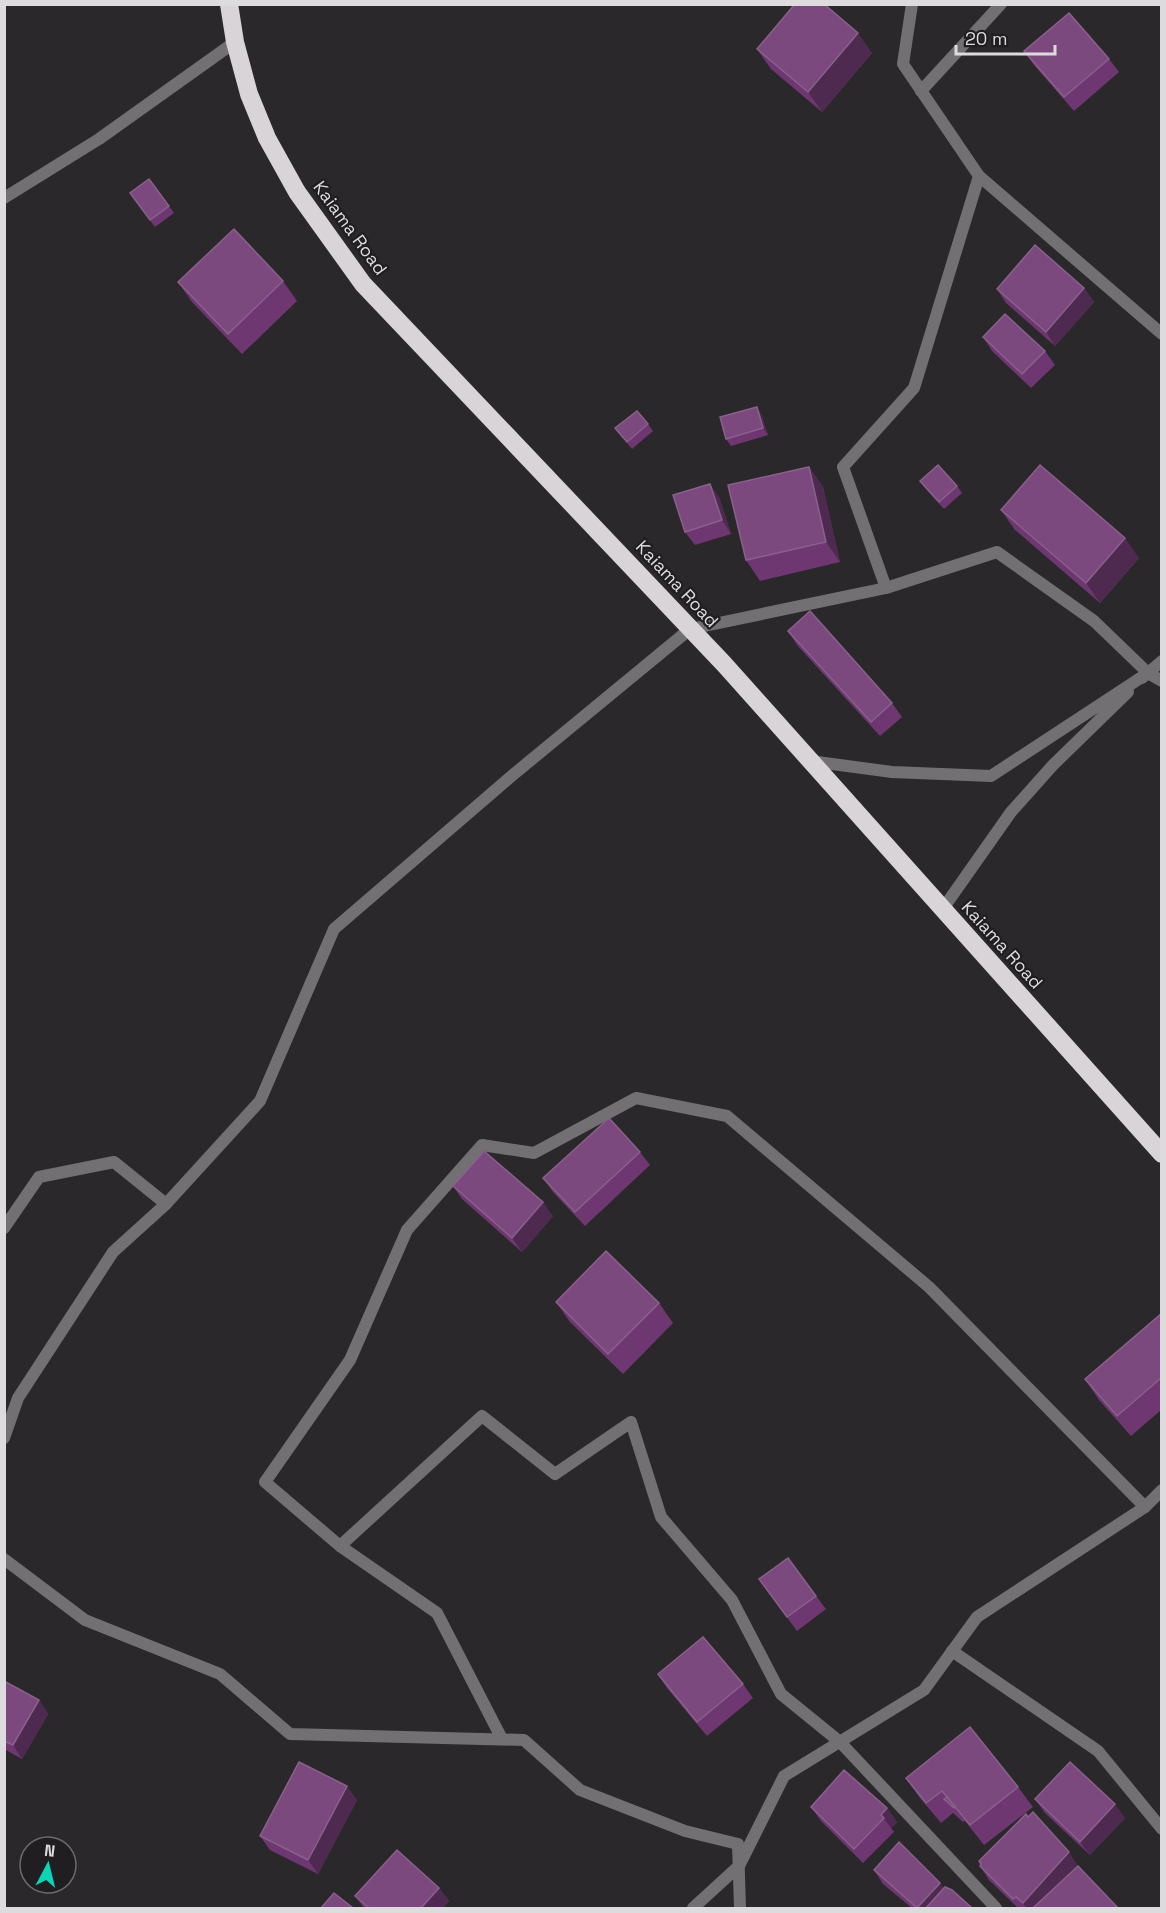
<svg xmlns="http://www.w3.org/2000/svg" width="1166" height="1913" font-family="'Space Grotesk',sans-serif">
<style>
.lines{fill:none;stroke-linecap:round;stroke-linejoin:round}
.street{stroke:#727072;stroke-width:12}
.highway{stroke:#d8d4d8;stroke-width:18}
.wall{fill:#6f3771}
.shaded-wall{fill:#4f2a50}
.building{fill:#7b497d;stroke:#8a608c;stroke-width:1.5}
.labels{text-anchor:middle;stroke-width:4.5;stroke-linejoin:round;paint-order:stroke}
.street-label{font-size:18px;fill:#dddbdd;stroke:#211e21}
</style>
<rect width="100%" height="100%" fill="#2b282b"/>
<g class="lines">
<g class="street">
<polyline points="912,4 903,64 979,176 1162,334"/>
<polyline points="921,91 1001,4"/>
<polyline points="4,198 99,139 235,42"/>
<polyline points="886,588 997,552 1094,621 1148,673 1162,681"/>
<polyline points="1142,678 1162,661"/>
<polyline points="810,761 892,772 991,776 1148,673"/>
<polyline points="942,910 1011,812 1053,765 1128,692"/>
<polyline points="4,1228 39,1177 114,1162 166,1204"/>
<polyline points="4,1438 18,1398 113,1252 166,1204 260,1101 334,929 514,774 690,629 886,588 843,467 914,388 979,176"/>
<polyline points="340,1546 482,1416 555,1474 631,1422 661,1517 732,1600 781,1694 840,1742 996,1908"/>
<polyline points="4,1559 85,1620 220,1674 290,1734 524,1740 580,1790 685,1831 738,1844 740,1908"/>
<polyline points="952,1651 1098,1751 1162,1829"/>
<polyline points="502,1739 437,1613 340,1546 265,1482 350,1360 407,1230 482,1145 534,1153 636,1098 727,1116 929,1287 1145,1507"/>
<polyline points="693,1908 739,1866 784,1776 924,1690 977,1617 1145,1507 1162,1490"/>
</g>
<polyline class="highway" points="229,4 235,42 249,94 267,138 297,192 363,284 724,664 1162,1154"/>
</g>
<g class="wall">
<polygon points="757,49 872,53 822,112 771,69"/>
<polygon points="1024,51 1109,59 1119,72 1074,111 1034,65"/>
<polygon points="149,179 174,213 155,227 130,193"/>
<polygon points="283,281 297,301 242,354 192,302 178,282"/>
<polygon points="1084,288 1094,302 1055,346 1006,303 997,289"/>
<polygon points="983,337 1045,351 1055,365 1031,388 992,351"/>
<polygon points="761,414 768,435 731,446 726,439"/>
<polygon points="648,424 653,431 632,449 615,428"/>
<polygon points="809,467 823,487 840,562 760,581 746,560"/>
<polygon points="920,481 957,486 962,493 944,509 925,488"/>
<polygon points="719,497 731,534 695,545 685,532"/>
<polygon points="1001,510 1139,558 1100,603 1015,530"/>
<polygon points="788,631 892,703 902,717 880,736 797,645"/>
<polygon points="640,1152 650,1165 585,1226 553,1192 543,1178"/>
<polygon points="453,1186 553,1216 522,1252 462,1199"/>
<polygon points="556,1302 659,1303 673,1323 623,1374 570,1322"/>
<polygon points="1161,1314 1161,1410 1131,1436 1099,1400 1085,1379"/>
<polygon points="759,1579 816,1596 826,1609 797,1631"/>
<polygon points="658,1674 743,1684 753,1698 707,1736 667,1688"/>
<polygon points="4,1681 39,1700 48,1714 22,1759 4,1749"/>
<polygon points="906,1778 1018,1787 1033,1807 984,1845 965,1821 963,1822 953,1813 941,1823 920,1798"/>
<polygon points="1035,1799 1125,1818 1090,1855 1045,1813"/>
<polygon points="357,1800 318,1874 270,1850 260,1836"/>
<polygon points="811,1807 887,1808 897,1822 891,1828 894,1832 863,1863 821,1821"/>
<polygon points="979,1861 1078,1866 1077,1867 1118,1908 1018,1908 989,1880 980,1866 981,1865"/>
<polygon points="874,1870 944,1888 972,1908 912,1908 883,1884"/>
<polygon points="439,1888 449,1901 443,1908 364,1908 355,1896"/>
</g>
<g class="shaded-wall">
<polygon points="858,33 872,53 822,112 808,92"/>
<polygon points="1084,288 1094,302 1055,346 1046,332"/>
<polygon points="757,407 761,414 768,435 763,428"/>
<polygon points="809,467 823,487 840,562 826,542"/>
<polygon points="710,484 719,497 731,534 722,520"/>
<polygon points="1125,538 1139,558 1100,603 1086,583"/>
<polygon points="543,1202 553,1216 522,1252 512,1238"/>
<polygon points="39,1700 48,1714 22,1759 13,1745"/>
<polygon points="347,1786 357,1800 318,1874 308,1860"/>
<polygon points="1115,1804 1125,1818 1090,1855 1080,1842"/>
<polygon points="887,1808 897,1822 891,1828 881,1815"/>
<polygon points="1069,1852 1078,1866 1040,1908 1026,1908 1023,1903"/>
<polygon points="940,1883 950,1896 939,1908 917,1908"/>
<polygon points="439,1888 449,1901 443,1908 421,1908"/>
</g>
<g class="building">
<polygon points="795,4 824,4 858,33 808,92 757,49"/>
<polygon points="1069,13 1109,59 1064,97 1024,51"/>
<polygon points="149,179 169,206 150,220 130,193"/>
<polygon points="234,229 283,281 228,334 178,282"/>
<polygon points="1035,245 1084,288 1046,332 997,289"/>
<polygon points="1005,314 1045,351 1022,374 983,337"/>
<polygon points="757,407 763,428 726,439 720,417"/>
<polygon points="637,411 648,424 627,442 615,428"/>
<polygon points="938,465 957,486 939,502 920,481"/>
<polygon points="1040,465 1125,538 1086,583 1001,510"/>
<polygon points="809,467 826,542 746,560 728,485"/>
<polygon points="710,484 722,520 685,532 673,495"/>
<polygon points="810,611 892,703 871,722 788,631"/>
<polygon points="609,1118 640,1152 575,1212 543,1178"/>
<polygon points="484,1151 543,1202 512,1238 453,1186"/>
<polygon points="606,1251 659,1303 608,1354 556,1302"/>
<polygon points="1161,1314 1161,1378 1117,1416 1085,1379"/>
<polygon points="788,1558 816,1596 787,1617 759,1579"/>
<polygon points="703,1637 743,1684 697,1722 658,1674"/>
<polygon points="4,1681 39,1700 13,1745 4,1741"/>
<polygon points="970,1727 1018,1787 970,1825 942,1791 926,1803 906,1778"/>
<polygon points="299,1762 347,1786 308,1860 260,1836"/>
<polygon points="1070,1762 1115,1804 1080,1842 1035,1799"/>
<polygon points="844,1770 887,1808 881,1815 884,1818 854,1849 811,1807"/>
<polygon points="947,1797 955,1807 954,1808 944,1799"/>
<polygon points="1033,1812 1069,1852 1023,1903 1016,1897 1013,1899 980,1866 981,1864 979,1861 1026,1814 1028,1817"/>
<polygon points="899,1842 940,1883 917,1908 874,1870"/>
<polygon points="397,1850 439,1888 421,1908 369,1908 355,1896"/>
<polygon points="1078,1866 1118,1908 1033,1908"/>
<polygon points="945,1887 952,1890 972,1908 926,1908"/>
<polygon points="334,1893 353,1908 321,1908"/>
</g>
<g class="labels">
<g class="street-label">
<text transform="translate(350 228) rotate(54)" y="6">Kaiama Road</text>
<text transform="translate(677 584) rotate(47)" y="6">Kaiama Road</text>
<text transform="translate(1002 945) rotate(48)" y="6">Kaiama Road</text>
</g>
</g>
<rect width="1166" height="1913" fill="none" stroke="#dddbdd" stroke-width="12"/>
<g transform="translate(48 1865) rotate(7)"><circle r="28" fill="#211e21" stroke="#6c6a6c" stroke-width="1.5"/>
<path d="M0-4.5L10 22L0 15L-10 22Z" fill="#0bd5b5"/>
<text y="-9" font-size="16" font-weight="bold" text-anchor="middle" fill="#dddbdd">N</text>
</g>
<path d="M956 45v9h99v-9" fill="none" stroke="#dddbdd" stroke-width="3"/>
<text x="965" y="45" font-size="18" fill="#dddbdd" stroke="#211e21" stroke-width="4.5" paint-order="stroke">20 m</text>
</svg>
